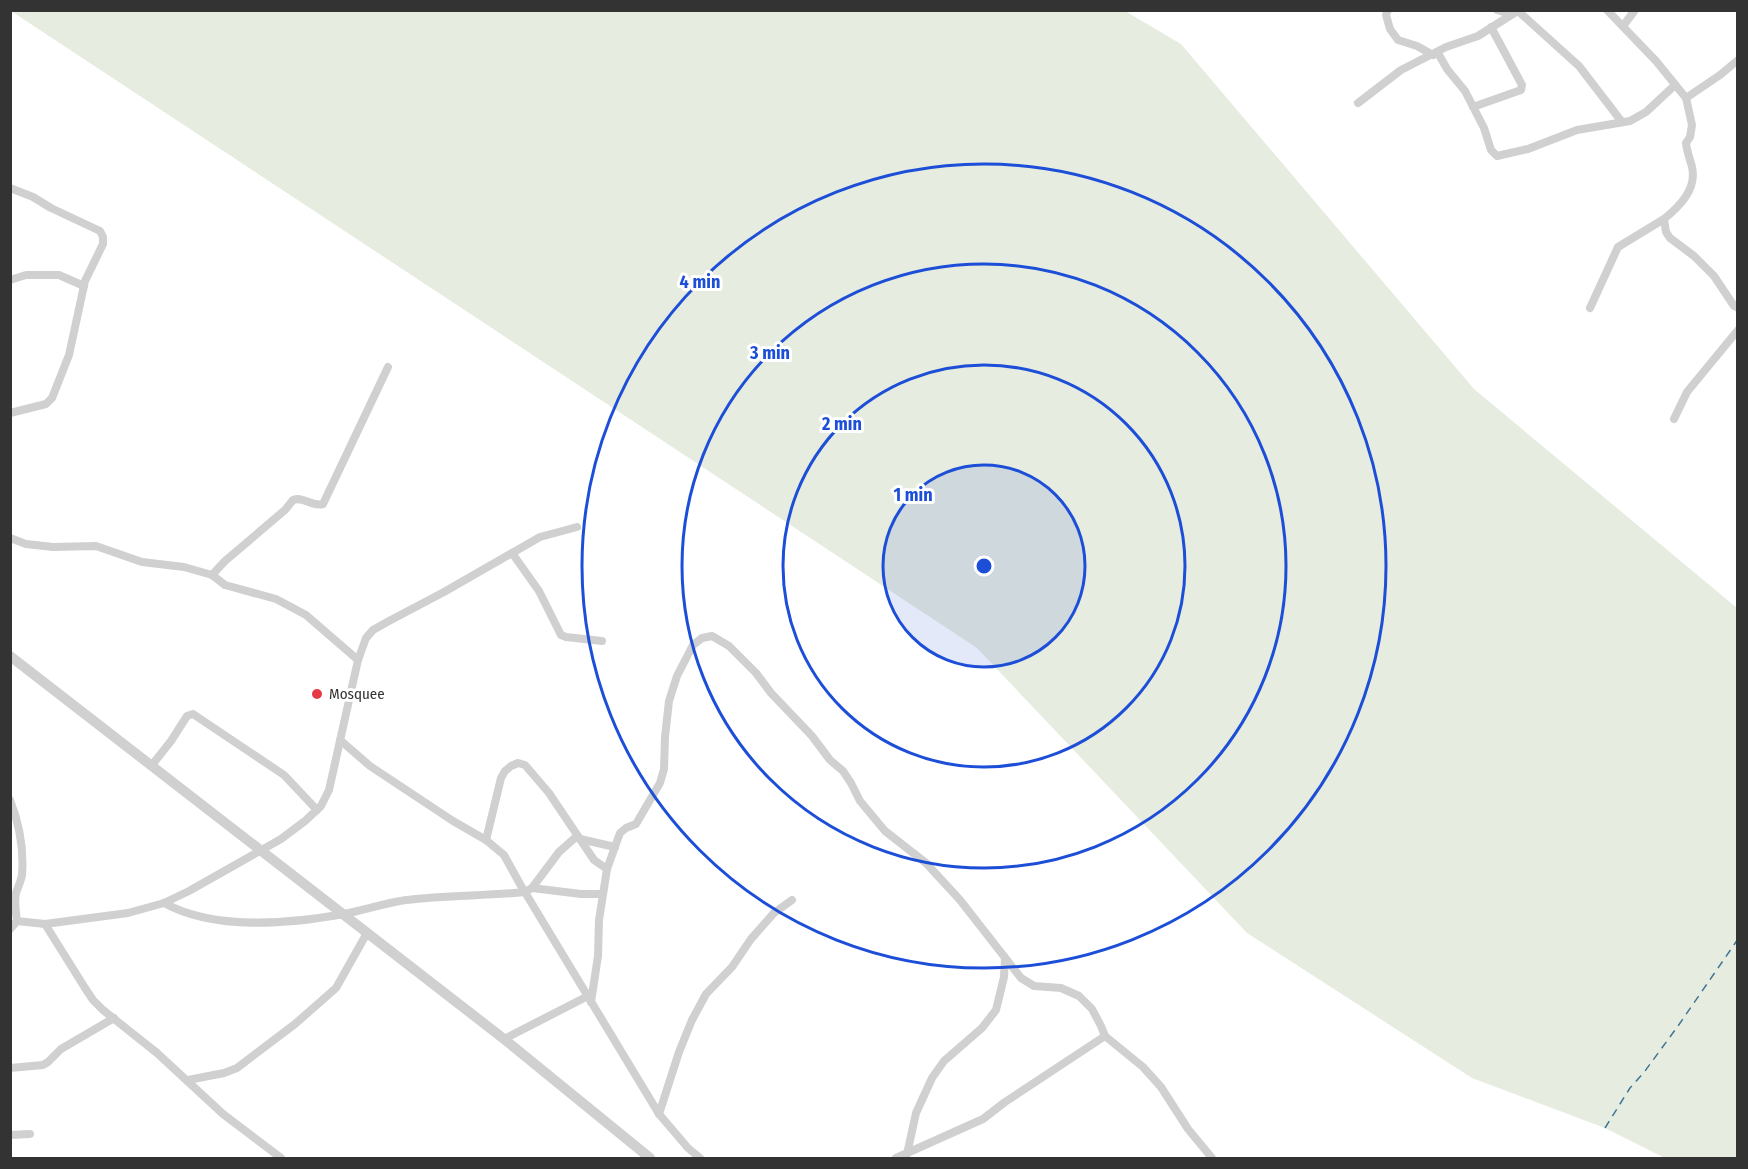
<svg xmlns="http://www.w3.org/2000/svg" width="1748" height="1169" font-family="'Fira Sans Condensed',sans-serif">
<style>
.green{fill:#e6ecdf}
.lines{fill:none;stroke-linecap:round;stroke-linejoin:round}
.ferry{stroke:#3f7597;stroke-width:1.5;stroke-dasharray:8 6;stroke-linecap:butt}
.minor{stroke:#d0d0d0;stroke-width:8}
.tertiary{stroke:#d0d0d0;stroke-width:10}
.ring{fill:none;stroke:#1d4ed8;stroke-width:3}
.poi-dot{fill:#e63946;stroke:#fff;stroke-width:2}
.labels{text-anchor:middle;stroke-width:6;stroke-linejoin:round;paint-order:stroke}
.poi-label{font-size:15px;fill:#333;stroke:#fff;text-anchor:start}
.centre{fill:#1d4ed8;stroke:#fff;stroke-width:3}
.ring-label{font-size:18px;text-anchor:middle;font-weight:bold;fill:#1d4ed8;stroke:#fff;stroke-width:6;stroke-linejoin:round;paint-order:stroke}
</style>
<rect width="100%" height="100%" fill="#fff"/>
<polygon class="green" points="1125,11 1181,44 1474,389 1737,608 1737,1158 1665,1158 1605,1128 1472,1078 1247,933 977,648 11,11"/>
<g class="lines">
<polyline class="ferry" points="1605,1128 1630,1088 1645,1071 1678,1026 1738,939"/>
<g class="minor">
<polyline points="1388,10 1386,15 1390,29 1398,40 1417,46 1433,55"/>
<polyline points="1497,10 1510,14"/>
<path d="M1607 10 1656 61 1686 98 1692 125 1690 137 1686 143C1687 152 1690 159 1692 167 1697 189 1680 206 1664 219L1666 232 1670 238 1694 256 1714 276 1734 306 1738 308"/>
<polyline points="1518,11 1579,66 1622,122"/>
<polyline points="1623,26 1635,10"/>
<polyline points="1438,53 1447,69 1465,91 1484,128 1491,150 1497,156 1528,149 1577,130 1630,121 1646,112 1675,85"/>
<polyline points="1686,98 1720,75 1738,60"/>
<polyline points="1358,103 1401,70 1446,47 1478,36 1519,10"/>
<polyline points="1473,107 1521,90 1522,85 1491,27"/>
<polyline points="10,188 33,197 51,208 100,231 103,237 103,244 85,281 69,355 52,398 46,404 10,413"/>
<polyline points="10,280 26,275 59,275 84,286"/>
<polyline points="1590,308 1618,247 1664,219"/>
<polyline points="1674,419 1687,392 1738,330"/>
<polyline points="10,538 26,544 53,547 96,546 142,562 184,567 212,575 225,585 276,599 306,615 358,660"/>
<polyline points="512,553 539,591 561,635 566,637 602,641"/>
<path d="M212 575 225 561 285 510 293 500C304 496 311 507 323 504L388 367"/>
<polyline points="340,740 370,766 453,821 486,840 504,855 520,884 659,1114 688,1148 700,1158"/>
<polyline points="152,765 171,741 187,716 193,714 284,775 317,810"/>
<path d="M10 800C19 823 24 850 22 875 21 881 18 887 16 893 14 903 16 912 17 921L45 924 128 913 164 903 189 891 281 839 305 821 321 806 329 790 358 660 366 638 373 630 389 621 444 592 540 537 577 527"/>
<polyline points="580,839 615,847"/>
<polyline points="486,840 501,778 505,771 511,766 518,763 525,765 549,793 594,860 607,869"/>
<polyline points="532,888 581,894 603,894"/>
<path d="M164 903C215 931 288 924 344 914 365 910 385 903 406 900 446 895 486 896 525 892L532 888 559 852 577 836"/>
<polyline points="45,924 85,988 93,1000 103,1010 157,1053 223,1114 281,1158"/>
<polyline points="10,929 17,921"/>
<polyline points="591,1002 598,956 599,920 607,869 620,833 626,828 636,824 660,783 664,769 665,737 669,701 677,676 693,645 702,638 712,636 729,646 756,673 771,693 812,736 830,760 843,771 851,783 860,801 885,831 926,863 960,900 1021,978 1034,986 1061,988 1079,996 1092,1009 1101,1026 1105,1036 1143,1067 1161,1087 1188,1129 1212,1158"/>
<polyline points="504,1039 588,996"/>
<polyline points="10,1068 43,1065 48,1062 61,1049 114,1018"/>
<polyline points="188,1080 224,1073 237,1068 295,1024 336,988 367,933"/>
<polyline points="659,1114 679,1052 692,1020 706,994 732,967 751,939 774,913 792,900"/>
<polyline points="10,1135 30,1134"/>
<polyline points="907,1154 916,1113 932,1078 944,1061 982,1028 996,1010 1004,977 1005,958"/>
<polyline points="896,1158 983,1119 1005,1102 1105,1036"/>
</g>
<polyline class="tertiary" points="10,656 504,1039 650,1158"/>
</g>
<circle cx="984" cy="566" r="101" fill="#1d4ed8" fill-opacity=".12"/>
<g class="ring">
<circle cx="984" cy="566" r="101"/>
<circle cx="984" cy="566" r="201"/>
<circle cx="984" cy="566" r="302"/>
<circle cx="984" cy="566" r="402"/>
</g>
<circle class="poi-dot" cx="317" cy="694" r="6"/>
<g class="labels">
<g class="poi-label">
<text x="329" y="699">Mosquee</text>
</g>
</g>
<circle cx="984" cy="566" r="9" class="centre"/>
<g class="ring-label">
<text x="700" y="288">4 min</text>
<text x="770" y="359">3 min</text>
<text x="842" y="430">2 min</text>
<text x="913" y="501">1 min</text>
</g>
<rect width="1748" height="1169" fill="none" stroke="#333333" stroke-width="24"/>
</svg>
